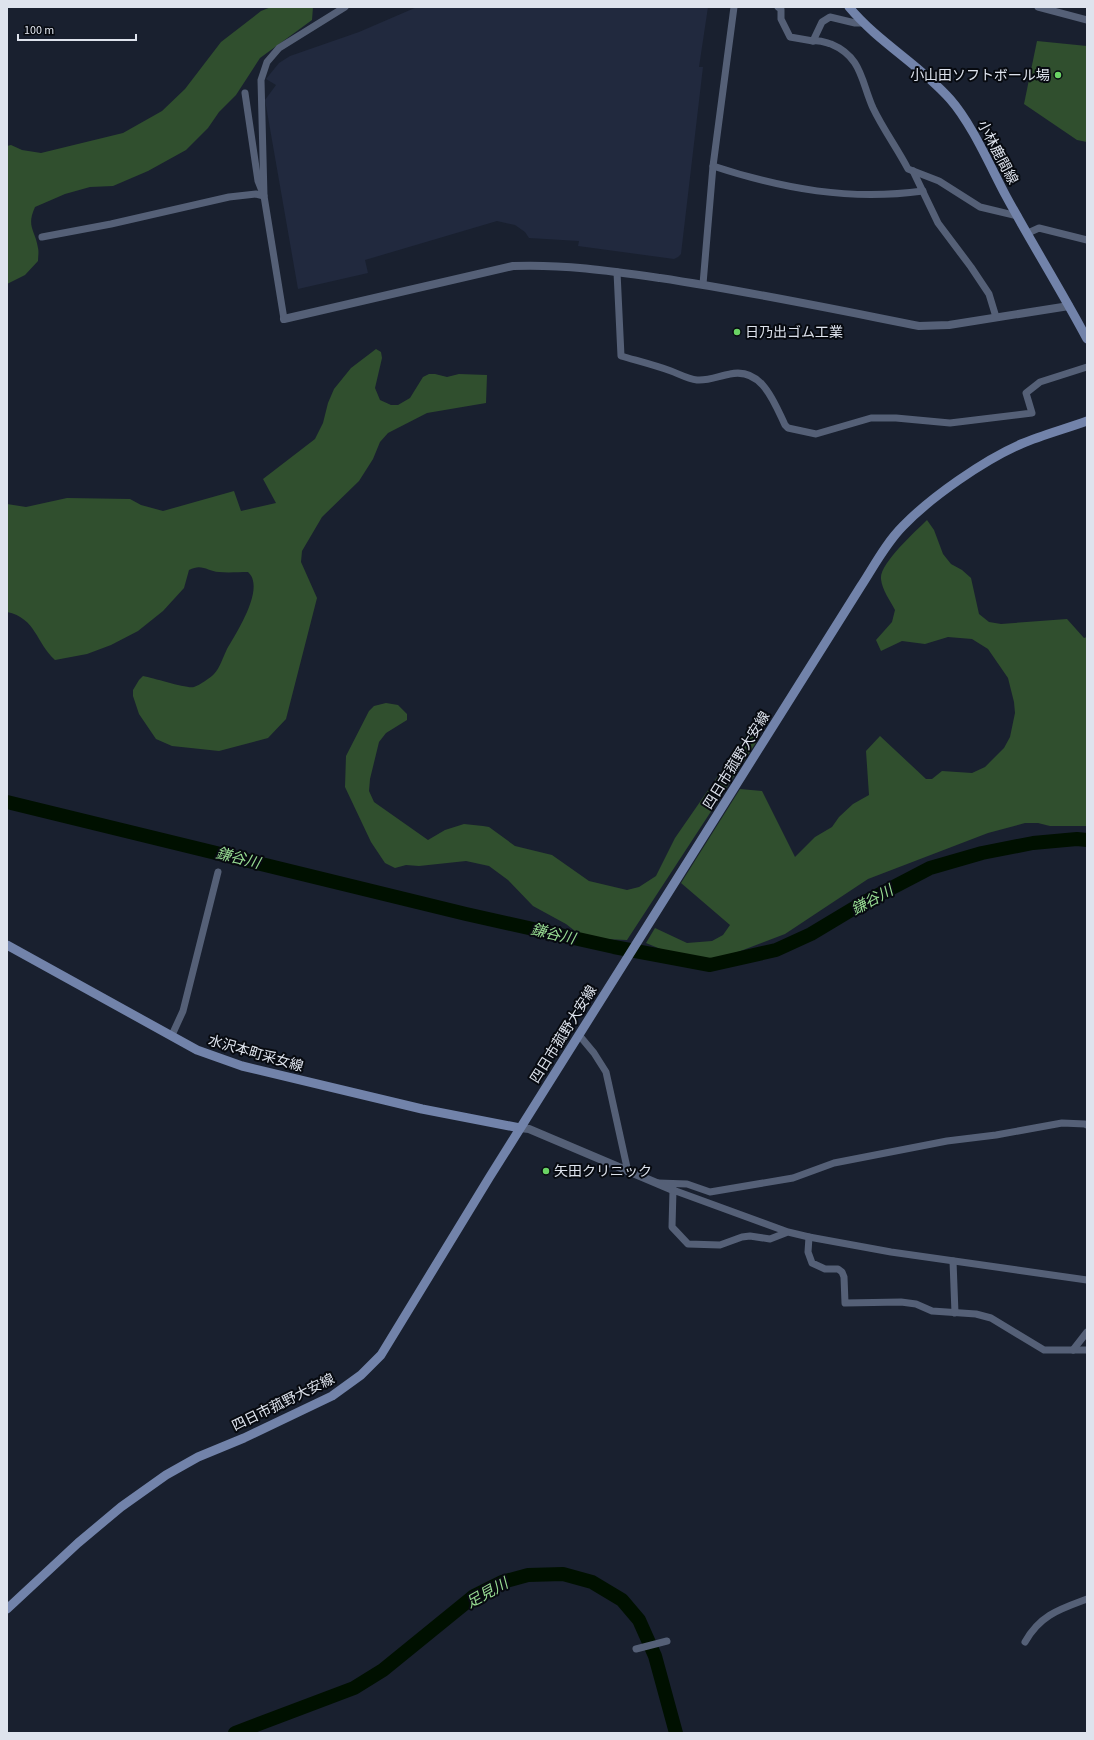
<svg xmlns="http://www.w3.org/2000/svg" width="1094" height="1740" font-family="'Source Sans 3','Noto Sans JP',sans-serif">
<style>
.built{fill:#21293e}
.green{fill:#304f2e}
.lines{fill:none;stroke-linecap:round;stroke-linejoin:round}
.river{stroke:#001000;stroke-width:14}
.minor{stroke:#556077;stroke-width:7}
.tertiary{stroke:#556077;stroke-width:8}
.secondary{stroke:#7283aa;stroke-width:9}
.poi-dot{fill:#6ad364;stroke:#070a10;stroke-width:1.5}
.labels{text-anchor:middle;stroke-width:4;stroke-linejoin:round;paint-order:stroke}
.poi-label{font-size:14px;fill:#dee3ed;stroke:#070a10;text-anchor:start}
.street-label{font-size:14px;fill:#dee3ed;stroke:#070a10}
.water-label{font-size:15px;font-style:italic;fill:#97db92;stroke:#070a10}
</style>
<rect width="100%" height="100%" fill="#19202f"/>
<polygon class="built" points="417,7 708,7 699,67 703,67 681,254 678,257 674,259 578,246 579,241 529,238 525,232 515,225 497,221 365,260 368,273 298,289 265,100 276,85 266,79 279,63 290,56 359,32"/>
<g class="green">
<path d="M271 7H313L312 20 260 58 236 95 219 112 208 128 186 150 148 171 113 186 90 187 65 194 35 207C26 227 35 229 38 248 39 252 38 257 38 261L25 275 7 284V146L11 145 22 150 41 153 123 133 162 111 185 89 221 42 261 11Z"/>
<polygon points="1037,41 1087,46 1087,142 1077,140 1024,104"/>
<path d="M376 349 381 352 382 358 375 388 380 400 391 405H398L410 398 423 377 429 374H435L447 377 459 374 487 375 486 403 427 413 388 433 380 442 373 459 359 481 322 517 302 551 301 562 317 598 286 719 268 738 219 751 172 746 156 739 139 714 133 696V690L139 680 143 676C154 678 187 689 194 687 200 685 210 678 214 674 220 668 223 657 227 649 236 633 266 588 248 572 239 572 228 573 219 572 207 571 202 563 189 570L184 588 163 611 138 631 111 645 87 654 55 660C36 643 36 618 7 612V504L26 507 67 498 130 499 141 505 163 511 234 491 241 511 276 503 263 479 315 439 323 423 328 403 334 389 351 368Z"/>
<path d="M927 520 934 530 943 554 951 564 962 570 971 578 979 614 989 622 1001 624 1067 619 1084 638 1087 637V826H1050L1038 823H1025L988 833 868 879 785 934 717 960 675 955 646 943 655 928 687 943 712 941 723 935 730 925 681 883 740 789 762 791 795 857 815 837 832 827 839 817 853 804 869 795 866 751 880 736 926 779H932L942 771 972 773 985 767 1004 748 1010 737 1015 713 1014 702 1008 678 988 649 972 639 948 637 925 644 902 641 881 651 876 640 892 622 895 610C890 600 882 590 881 579 879 564 916 531 927 520Z"/>
<polygon points="386,703 398,705 407,714 407,720 386,733 379,742 370,779 369,791 374,802 428,840 445,830 464,824 483,826 489,827 515,846 552,855 589,881 627,890 639,887 656,876 675,838 749,731 759,738 627,940 584,938 566,924 533,906 508,880 489,866 466,861 419,866 406,865 395,868 385,863 371,842 345,787 346,756 369,711 374,706"/>
</g>
<g class="lines">
<g class="river">
<polyline points="7,802 466,914 614,947 710,965 776,950 811,934 861,904 930,868 982,853 1033,843 1077,839 1087,840"/>
<polyline points="235,1733 354,1688 383,1670 474,1596 502,1582 528,1575 563,1574 592,1582 622,1600 639,1620 655,1656 676,1733"/>
</g>
<g class="minor">
<polyline points="778,7 781,9 781,19 790,37 813,41"/>
<polyline points="1038,7 1087,20"/>
<path d="M864 23H855L830 17 822 22 813 41C820 40 824 42 831 44 862 57 861 81 873 108 883 129 897 148 908 169L939 181 980 207 1018 216"/>
<polyline points="245,93 258,181 262,191"/>
<path d="M713 166C783 189 850 201 923 191"/>
<polyline points="913,171 938,223 971,267 989,294 996,317"/>
<polyline points="1028,233 1039,228 1087,240"/>
<polyline points="42,237 111,224 229,197 256,194 264,196"/>
<path d="M617 272 621 356C638 361 654 365 671 371 679 374 688 379 697 380 708 381 719 376 730 374 762 367 774 402 785 425L788 428 816 434 871 418H896L950 423 1032 413 1026 393 1040 382 1087 367"/>
<polyline points="703,284 713,166 734,7"/>
<polyline points="284,319 264,196 261,80 267,62 279,48 345,7"/>
<polyline points="172,1035 183,1011 218,872"/>
<polyline points="579,1035 594,1053 606,1072 628,1172"/>
<polyline points="658,1183 687,1184 710,1192 793,1178 834,1163 947,1141 996,1135 1062,1123 1085,1124 1087,1125"/>
<polyline points="788,1232 770,1239 750,1236 742,1237 720,1245 688,1244 672,1227 673,1190 788,1232 809,1237 891,1252 1087,1280"/>
<polyline points="809,1237 808,1252 812,1263 825,1269 838,1269 842,1272 844,1277 845,1303 901,1302 916,1304 932,1311 976,1314 991,1318 1044,1350 1087,1350"/>
<polyline points="953,1261 955,1313"/>
<polyline points="1073,1350 1087,1332"/>
<path d="M1025 1642C1040 1615 1060 1609 1087 1599"/>
<polyline points="636,1649 667,1641"/>
</g>
<g class="tertiary">
<path d="M284 319 513 266C563 264 611 271 660 278 747 291 833 309 919 326L949 325 1069 306"/>
<polyline points="520,1128 529,1129 673,1190"/>
</g>
<g class="secondary">
<path d="M849 7C878 42 920 65 950 99 972 124 990 166 1006 196 1032 244 1061 290 1087 339"/>
<polyline points="7,945 197,1050 242,1066 422,1109 520,1128"/>
<path d="M7 1609 78 1543 121 1507 166 1475 198 1457 244 1438 332 1396 361 1375 381 1355 489 1178 861 586C874 566 886 543 903 526 931 497 984 460 1021 444 1042 435 1065 429 1087 421"/>
</g>
</g>
<g class="poi-dot">
<circle cx="1058" cy="75" r="4"/>
<circle cx="737" cy="332" r="4"/>
<circle cx="546" cy="1171" r="4"/>
</g>
<g class="labels">
<g class="poi-label">
<text x="1050" y="80" text-anchor="end">小山田ソフトボール場</text>
<text x="745" y="337">日乃出ゴム工業</text>
<text x="554" y="1176">矢田クリニック</text>
</g>
<g class="street-label">
<text transform="translate(998 152) rotate(62)" y="5">小林鹿間線</text>
<text transform="translate(736 760) rotate(-58)" y="5">四日市菰野大安線</text>
<text transform="translate(563 1034) rotate(-58)" y="5">四日市菰野大安線</text>
<text transform="translate(256 1053) rotate(16)" y="5">水沢本町采女線</text>
<text transform="translate(283 1402) rotate(-26)" y="5">四日市菰野大安線</text>
</g>
<g class="water-label">
<text transform="translate(238 858) rotate(14)" y="5">鎌谷川</text>
<text transform="translate(872 900) rotate(-29)" y="5">鎌谷川</text>
<text transform="translate(553 934) rotate(13)" y="5">鎌谷川</text>
<text transform="translate(487 1593) rotate(-29)" y="5">足見川</text>
</g>
</g>
<rect width="1094" height="1740" fill="none" stroke="#dee3ed" stroke-width="16"/>
<path d="M18 34v6h118v-6" fill="none" stroke="#dee3ed" stroke-width="2"/>
<text x="24" y="34" font-size="12" fill="#dee3ed" stroke="#070a10" stroke-width="3" paint-order="stroke">100 m</text>
</svg>
